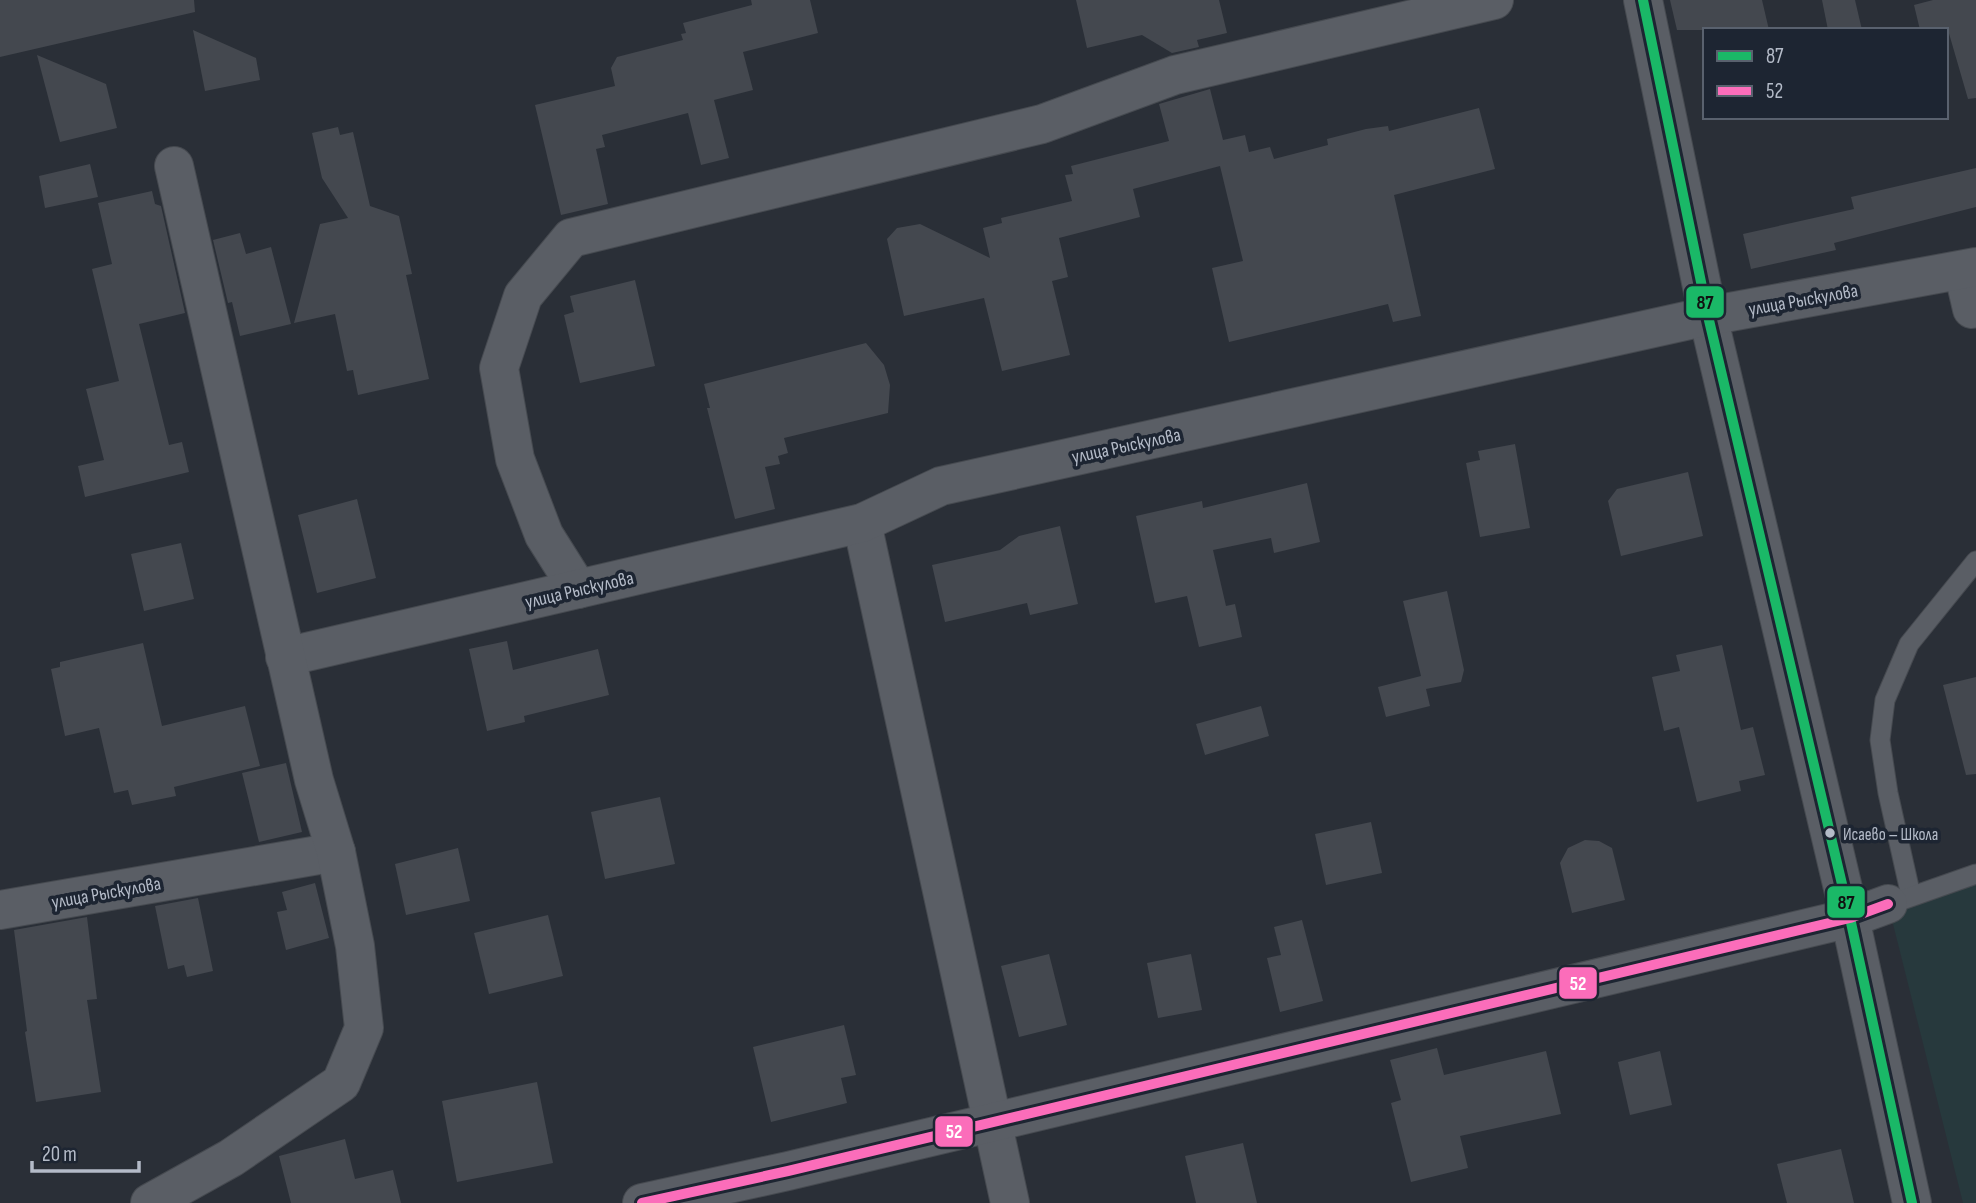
<svg xmlns="http://www.w3.org/2000/svg" width="1976" height="1203" font-family="'Sofia Sans Condensed',sans-serif">
<style>
.green{fill:#27393d}
.building{fill:#44484f}
.lines{fill:none;stroke-linecap:round;stroke-linejoin:round}
.service-casing{stroke:#464a50;stroke-width:21}
.minor-casing{stroke:#464a50;stroke-width:40}
.service{stroke:#5a5e65;stroke-width:19}
.minor{stroke:#5a5e65;stroke-width:38}
.bus-1-casing{stroke:#1d2532;stroke-width:16}
.bus-2-casing{stroke:#1d2532;stroke-width:16}
.bus-1{stroke:#1ab867;stroke-width:10}
.bus-2{stroke:#fb6dba;stroke-width:10}
.bus-dot{fill:#b4bbc8;stroke:#1d2532;stroke-width:2.5}
.labels{text-anchor:middle;stroke-width:7;stroke-linejoin:round;paint-order:stroke}
.bus-label{font-size:17px;fill:#b4bbc8;stroke:#1d2532;text-anchor:start}
.street-label{font-size:19px;fill:#b4bbc8;stroke:#1d2532}
.line-badge{stroke:#1d2532;stroke-width:2.5}
.badge-label{font-size:19px;text-anchor:middle;font-weight:bold;fill:#fff}
.pale-badge-label{font-size:19px;text-anchor:middle;font-weight:bold;fill:#111}
</style>
<rect width="100%" height="100%" fill="#2a2f37"/>
<polygon class="green" points="1976,874 1976,1203 1963,1203 1888,904"/>
<g class="building">
<polygon points="0,0 194,0 195,12 0,57"/>
<polygon points="751,0 810,0 818,33 743,52 753,90 714,100 729,158 701,165 688,113 602,135 605,147 596,149 608,204 561,215 535,105 615,86 611,68 617,57 683,40 681,34 686,33 683,23 752,5"/>
<polygon points="1076,0 1219,0 1227,33 1197,40 1199,47 1172,53 1142,35 1087,48"/>
<polygon points="1670,0 1762,0 1769,30 1677,30"/>
<polygon points="1822,0 1855,0 1862,30 1828,30"/>
<polygon points="1933,0 1976,0 1976,98 1968,99 1948,30 1920,30 1914,5"/>
<polygon points="193,30 256,58 260,80 205,91"/>
<polygon points="37,55 106,84 117,128 60,142"/>
<polygon points="1210,89 1223,140 1245,135 1249,152 1270,147 1274,159 1328,145 1327,139 1366,129 1388,126 1389,131 1479,108 1495,169 1394,195 1421,316 1393,322 1388,304 1229,342 1212,268 1243,261 1220,166 1133,189 1140,217 1059,238 1068,277 1052,281 1070,355 1002,371 984,298 904,316 887,239 897,228 920,224 990,258 983,228 1002,223 1001,218 1072,201 1065,175 1073,174 1071,166 1169,141 1159,104"/>
<polygon points="338,127 340,135 353,132 370,206 399,216 412,274 406,275 429,379 358,395 353,370 347,371 335,314 294,323 320,224 348,218 322,178 312,133"/>
<polygon points="90,164 98,197 45,208 39,176"/>
<polygon points="1976,168 1976,207 1834,243 1836,250 1751,269 1743,234 1854,209 1851,197"/>
<polygon points="152,191 155,204 161,206 185,313 139,324 169,445 182,442 189,472 85,497 78,466 104,460 86,389 119,381 92,269 112,264 98,203"/>
<polygon points="240,233 246,254 271,247 291,324 240,336 232,302 228,303 213,240"/>
<polygon points="635,280 655,366 580,383 564,315 574,312 570,296"/>
<polygon points="866,343 884,365 890,385 888,413 784,438 788,453 778,456 780,464 765,467 775,509 735,519 707,408 710,408 704,384"/>
<polygon points="1515,444 1530,528 1480,537 1466,463 1480,460 1478,451"/>
<polygon points="1688,472 1703,536 1621,556 1608,501 1617,489"/>
<polygon points="1307,483 1320,542 1274,553 1271,538 1213,550 1226,606 1235,604 1242,637 1199,647 1187,596 1155,603 1136,516 1202,501 1203,508"/>
<polygon points="357,499 376,578 317,593 298,515"/>
<polygon points="1060,526 1078,604 1030,615 1027,603 945,622 932,565 1000,550 1019,536"/>
<polygon points="181,543 194,599 144,611 131,554"/>
<polygon points="1447,591 1464,670 1461,682 1426,689 1430,706 1386,717 1378,687 1421,676 1403,601"/>
<polygon points="507,641 513,670 598,649 609,695 524,716 525,722 487,731 469,649"/>
<polygon points="143,643 162,726 245,706 260,766 174,787 176,796 132,805 128,790 114,793 99,728 65,736 51,669 60,667 60,662"/>
<polygon points="1722,645 1741,730 1753,727 1765,775 1739,781 1741,791 1697,802 1679,727 1664,731 1652,677 1680,671 1676,655"/>
<polygon points="1976,677 1976,774 1966,775 1943,685"/>
<polygon points="1261,706 1269,736 1205,755 1196,724"/>
<polygon points="286,763 302,832 259,842 242,773"/>
<polygon points="660,797 675,864 605,879 591,812"/>
<polygon points="1371,822 1382,873 1326,885 1315,834"/>
<polygon points="1585,840 1599,841 1612,848 1625,900 1572,913 1560,863 1568,848"/>
<polygon points="458,848 470,901 406,915 395,864"/>
<polygon points="315,883 329,938 286,950 277,912 287,910 282,892"/>
<polygon points="198,898 213,971 187,977 184,965 168,969 155,906"/>
<polygon points="548,915 563,976 489,994 474,933"/>
<polygon points="87,917 97,999 87,1000 101,1092 36,1102 25,1032 27,1031 14,930"/>
<polygon points="1302,920 1323,1001 1280,1012 1267,958 1281,955 1274,927"/>
<polygon points="1049,954 1067,1025 1019,1037 1001,966"/>
<polygon points="1191,954 1202,1010 1158,1018 1147,963"/>
<polygon points="844,1025 856,1075 841,1078 847,1103 771,1122 753,1047"/>
<polygon points="1437,1048 1444,1075 1546,1051 1561,1114 1460,1136 1468,1168 1411,1182 1391,1103 1401,1100 1390,1060"/>
<polygon points="1660,1051 1672,1105 1630,1115 1618,1062"/>
<polygon points="537,1082 553,1163 457,1182 442,1101"/>
<polygon points="345,1139 355,1179 393,1170 401,1203 291,1203 279,1156"/>
<polygon points="1243,1143 1257,1203 1196,1203 1185,1156"/>
<polygon points="1841,1149 1854,1203 1787,1203 1777,1164"/>
</g>
<g class="lines">
<g class="service-casing">
<g id="service">
<polyline points="1911,896 1888,793 1880,740 1885,700 1909,644 1976,561"/>
<polyline points="1899,901 1976,874"/>
</g>
</g>
<g class="minor-casing">
<g id="minor">
<polyline points="1643,0 1708,316 1850,918 1912,1203"/>
<polyline points="1963,270 1972,309"/>
<polyline points="862,523 1010,1203"/>
<polyline points="578,589 544,535 515,459 499,368 523,296 571,238 1042,124 1175,75 1494,0"/>
<polyline points="285,657 862,523 941,486 1708,316 1976,267"/>
<polyline points="0,910 336,852"/>
<polyline points="150,1203 231,1158 341,1083 364,1028 355,946 336,852 314,780 174,166"/>
<polyline points="642,1203 788,1171 1850,918 1888,904"/>
</g>
</g>
<use href="#service" class="service"/>
<use href="#minor" class="minor"/>
<g class="bus-1-casing">
<polyline id="bus-1" points="1643,0 1708,316 1850,918 1912,1203"/>
</g>
<g class="bus-2-casing">
<polyline id="bus-2" points="642,1203 788,1171 1850,918 1888,904"/>
</g>
<use href="#bus-1" class="bus-1"/>
<use href="#bus-2" class="bus-2"/>
</g>
<circle class="bus-dot" cx="1830" cy="833" r="6"/>
<g class="labels">
<g class="bus-label">
<text x="1843" y="840">Исаево – Школа</text>
</g>
<g class="street-label">
<text transform="translate(1803 299) rotate(-10)" y="7">улица Рыскулова</text>
<text transform="translate(1126 445) rotate(-12)" y="7">улица Рыскулова</text>
<text transform="translate(579 589) rotate(-13)" y="7">улица Рыскулова</text>
<text transform="translate(106 892) rotate(-10)" y="7">улица Рыскулова</text>
</g>
</g>
<g class="line-badge">
<rect x="1685" y="285" width="40" height="34" rx="7" fill="#1ab867"/>
<rect x="1826" y="885" width="40" height="34" rx="7" fill="#1ab867"/>
<rect x="1558" y="966" width="40" height="34" rx="7" fill="#fb6dba"/>
<rect x="934" y="1115" width="40" height="33" rx="7" fill="#fb6dba"/>
</g>
<g class="badge-label">
<text x="1578" y="990">52</text>
<text x="954" y="1138">52</text>
</g>
<g class="pale-badge-label">
<text x="1705" y="309">87</text>
<text x="1846" y="909">87</text>
</g>
<rect x="1703" y="28" width="245" height="91" fill="#1d2532" stroke="#59616e" stroke-width="2"/>
<rect x="1717" y="51" width="35" height="10" fill="#1ab867" stroke="#59616e" stroke-width="2"/>
<text x="1766" y="63" font-size="21" fill="#b4bbc8">87</text>
<rect x="1717" y="86" width="35" height="10" fill="#fb6dba" stroke="#59616e" stroke-width="2"/>
<text x="1766" y="98" font-size="21" fill="#b4bbc8">52</text>
<path d="M32 1161v10h107v-10" fill="none" stroke="#b4bbc8" stroke-width="3.5"/>
<text x="42" y="1161" font-size="21" fill="#b4bbc8" stroke="#1d2532" stroke-width="5" paint-order="stroke">20 m</text>
</svg>
